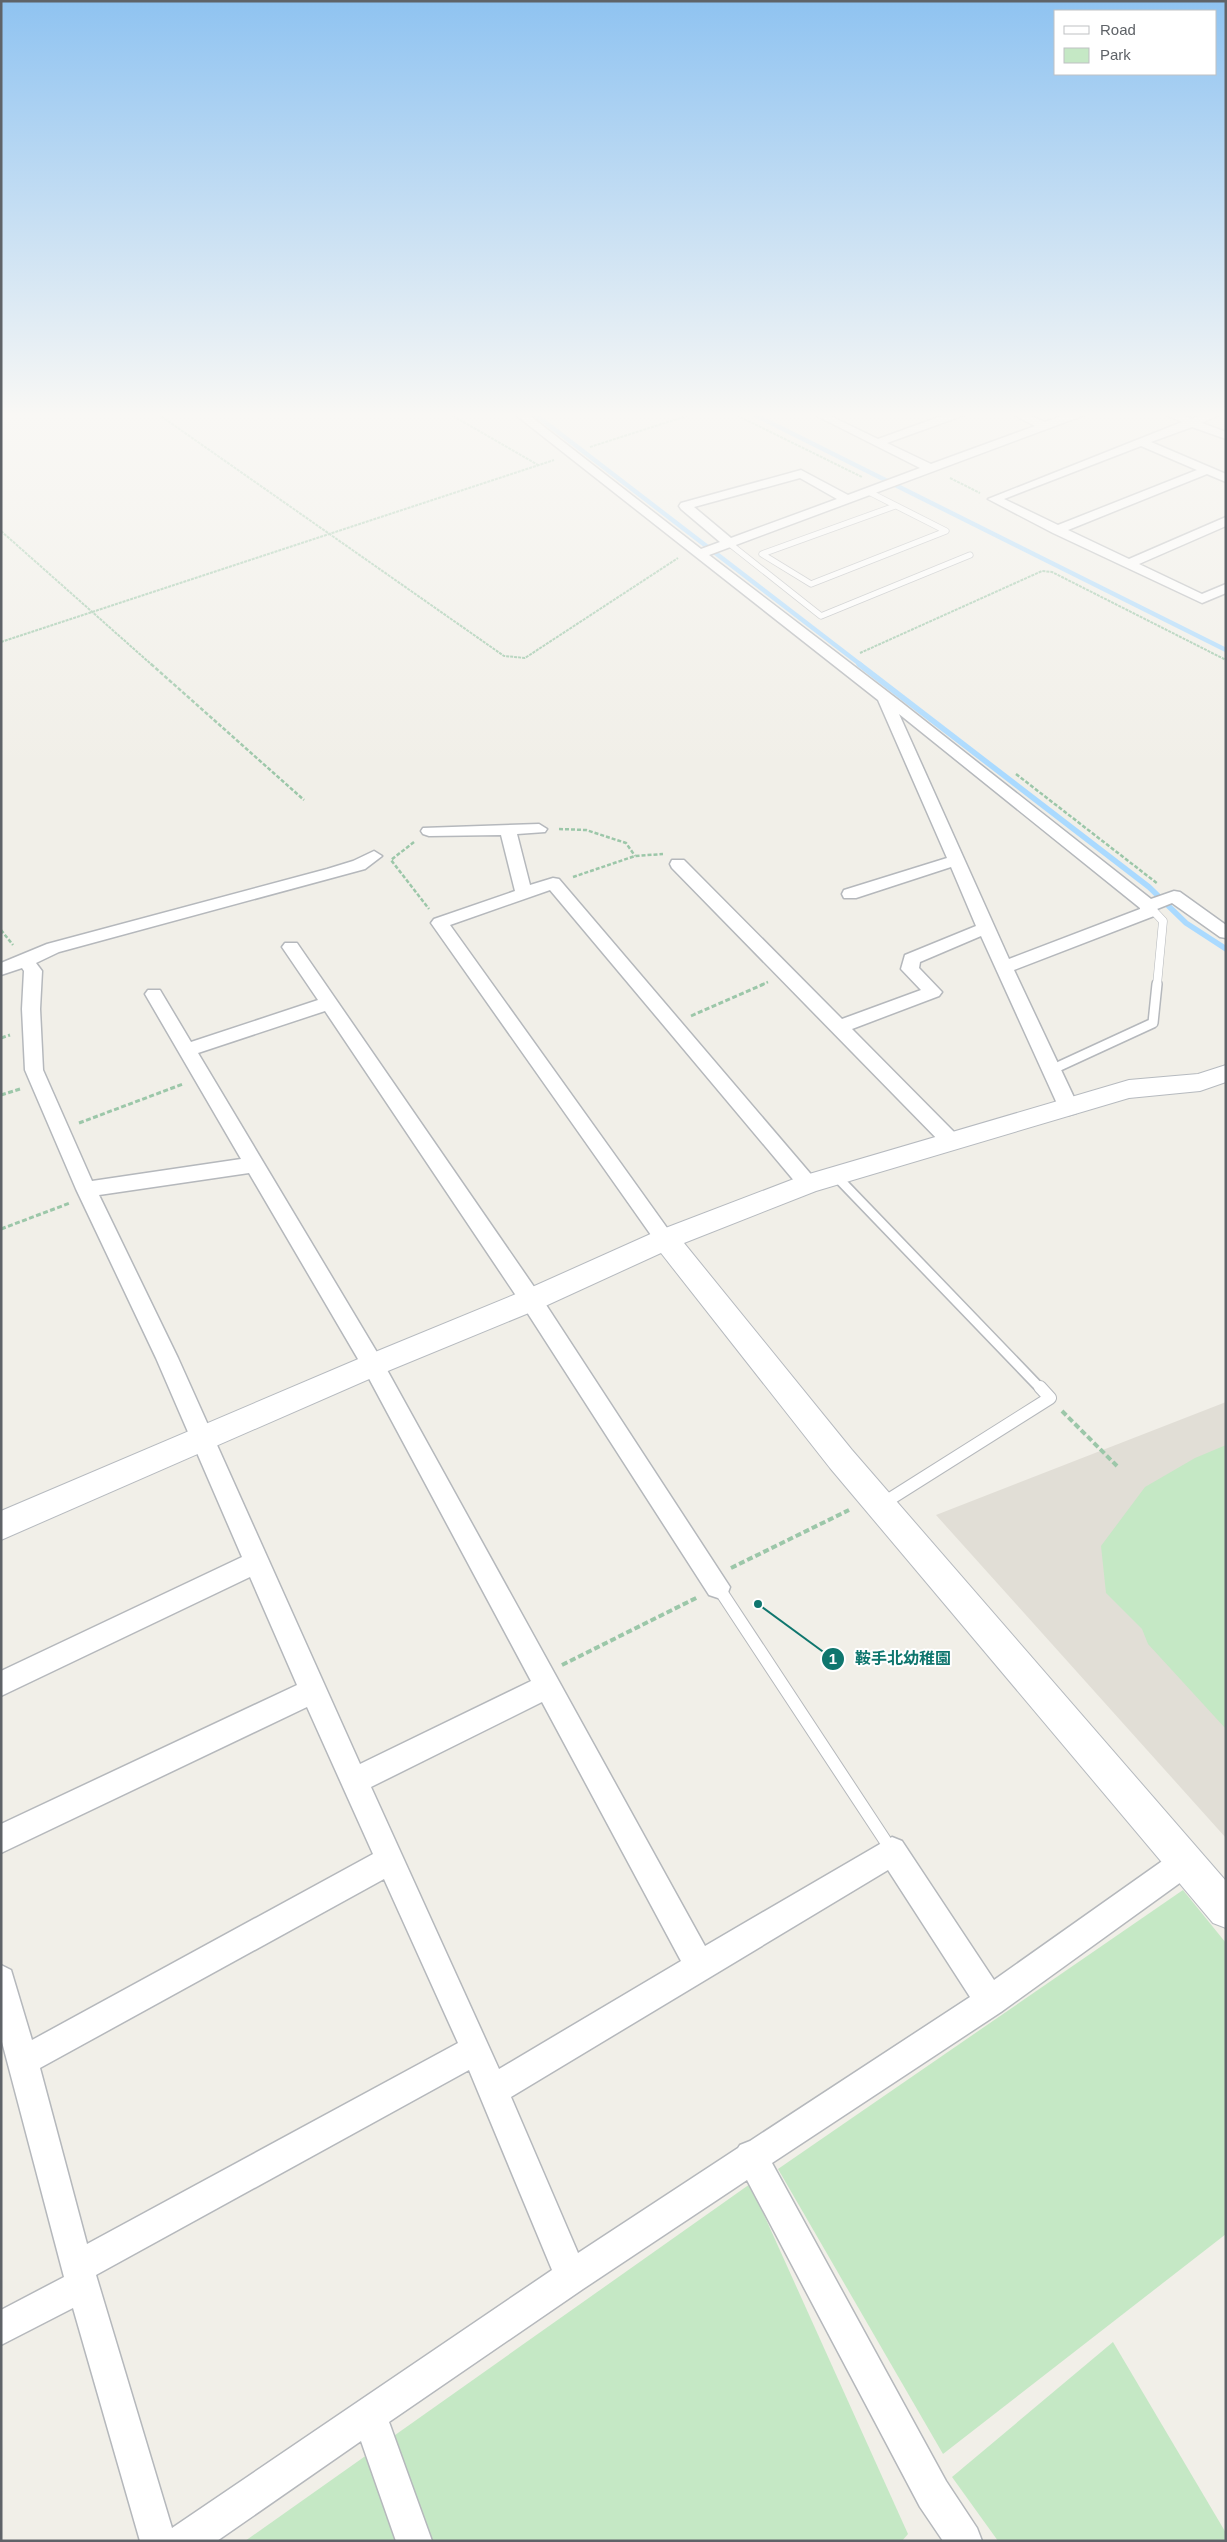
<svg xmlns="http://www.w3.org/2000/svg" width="1227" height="2542" font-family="Arial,'Noto Sans JP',sans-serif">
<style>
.education{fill:#e1ded6}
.green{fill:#c5e8c5}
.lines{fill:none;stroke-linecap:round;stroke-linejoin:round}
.stream-far1{stroke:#aadaff;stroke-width:4.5}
.stream{stroke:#aadaff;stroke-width:5.5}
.lane-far3-casing{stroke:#b5b8bc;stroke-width:7}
.lane-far2-casing{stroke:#b5b8bc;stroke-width:9}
.lane-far1-casing{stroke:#b5b8bc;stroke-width:12}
.lane-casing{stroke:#b5b8bc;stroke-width:14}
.street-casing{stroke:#b5b8bc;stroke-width:3}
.secondary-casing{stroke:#b6babf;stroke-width:2}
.path-far3{stroke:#9cc7a9;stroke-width:2;stroke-dasharray:3 1;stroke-linecap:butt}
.path-far2{stroke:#9cc7a9;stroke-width:2.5;stroke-dasharray:4 2;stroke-linecap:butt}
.path-far1{stroke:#9cc7a9;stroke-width:3;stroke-dasharray:5 2.5;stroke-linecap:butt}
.path{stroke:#9cc7a9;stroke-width:4;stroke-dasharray:6 3;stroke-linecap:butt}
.lane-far3{stroke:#fff;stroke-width:5.5}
.lane-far2{stroke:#fff;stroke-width:8}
.lane-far1{stroke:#fff;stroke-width:9}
.lane{stroke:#fff;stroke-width:12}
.street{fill:#fff;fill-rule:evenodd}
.secondary{fill:#fff;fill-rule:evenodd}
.leader{fill:none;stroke:#0f766e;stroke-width:2}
.callout-dot{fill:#0f766e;stroke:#fff;stroke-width:2}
.mark-label{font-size:15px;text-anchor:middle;font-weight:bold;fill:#fff}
.callout-label{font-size:16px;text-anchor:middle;font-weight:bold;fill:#0f766e;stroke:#fff;stroke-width:4;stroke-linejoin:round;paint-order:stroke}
</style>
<rect width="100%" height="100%" fill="#f1efe8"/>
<polygon class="education" points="1226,1402 1226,1838 936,1515"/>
<g class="green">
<polygon points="1226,1445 1226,1729 1148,1644 1142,1629 1106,1593 1101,1546 1145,1487 1195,1458"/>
<polygon points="1183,1890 1226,1943 1226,2234 943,2454 778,2169"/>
<polygon points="750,2184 908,2534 902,2541 245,2541"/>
<polygon points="1113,2342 1226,2533 1226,2541 998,2541 952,2477"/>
</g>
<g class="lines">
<g class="stream-far1">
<polyline points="532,412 861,665"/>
<polyline points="749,412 1226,650"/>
</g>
<polyline class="stream" points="859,664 1149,887 1186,923 1226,949"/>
<g class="lane-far3-casing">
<g id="lane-far3">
<polyline points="869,492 946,531 811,584 762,554 895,506"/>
<polyline points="730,544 821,616 970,555"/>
</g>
</g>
<g class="lane-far2-casing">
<polyline id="lane-far2" points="1149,906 1163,921 1157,985"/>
</g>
<g class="lane-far1-casing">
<g id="lane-far1">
<polyline points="1051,1070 1153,1023 1157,984"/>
<polyline points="836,1176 1041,1389"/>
</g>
</g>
<g class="lane-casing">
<g id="lane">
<polyline points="882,1504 1050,1398 1040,1387"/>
<polyline points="718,1587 892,1851"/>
</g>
</g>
<g class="street-casing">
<g id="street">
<path d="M512 412H525L701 549 720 542 681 509 679 506 681 503 801 470 848 495 920 468 809 412H822L878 439 953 412H968L967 414 887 443 931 464 1035 426 1008 412H1022L1045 422 1073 412H1088L1087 414 709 555 901 702 1151 899 1174 891 1180 892 1226 925V938L1220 937 1172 903 1157 909 1154 916 1014 970 1079 1108 1076 1113 1069 1115 1062 1113 1059 1108 981 936 920 962 919 968 942 992 939 996 852 1029 959 1137 962 1142 959 1147 952 1149 945 1147 672 868 670 864 672 860H684L842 1019 921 990 901 969 905 955 976 926 951 867 856 898H844L842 894 844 890 947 858 878 700ZM800 478 837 499 731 538 694 507ZM899 714 1140 908V909L1009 959Z"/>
<path d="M1160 412H1175L1192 419 1209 412H1224L1202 423 1226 432V439L1192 427 1151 442 1226 474V482L1207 474 1068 530 1129 559 1226 517V526L1139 564 1202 594 1226 584V593L1202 603 1053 533 988 499 1182 422ZM1141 446 1197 470 1058 525 1004 499Z"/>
<polygon points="539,824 547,829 545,832 517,834 530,885 553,878 559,879 815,1179 818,1184 815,1189 808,1191 801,1189 550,890 450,925 675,1239 672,1245 665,1247 658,1245 431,923 434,919 515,891 501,835 429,836 423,834 421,831 423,828"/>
<path d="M374 851 382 856 365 869 59 952 36 963 42 971 40 1009 43 1070 92 1181 241 1159 145 994 148 990H160L191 1042 318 1000 282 947 285 943H297L539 1294 730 1587 727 1595 718 1598 709 1595 523 1306 325 1011 198 1053 381 1359 705 1946 892 1837 902 1841 994 1980 1175 1852 1185 1848 1195 1852 1199 1862 1195 1872 1001 2012 772 2163 946 2481 977 2528 982 2541H943L920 2507 747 2180 583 2289 389 2422 432 2541H396L361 2441 217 2541H140L73 2308 1 2345V2310L64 2277 1 2038V1965L11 1970 32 2040 373 1854 307 1707 1 1853V1824L297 1685 250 1577 1 1696V1671L242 1557 156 1358 76 1189 25 1070 22 1009 24 971 22 968 1 975V963L47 944 327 869 353 861ZM249 1173 365 1371 531 1681 360 1764 178 1358 99 1195ZM542 1702 681 1961 499 2069 371 1787ZM888 1870 970 1997 750 2141 740 2145 738 2148 578 2253 511 2097ZM384 1879 458 2043 87 2244 40 2068ZM469 2070 552 2270 172 2528 96 2275Z"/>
</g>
</g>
<g class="secondary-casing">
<polygon id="secondary" points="1226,1065 1226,1082 1200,1091 1129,1098 816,1191 684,1243 852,1450 1226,1881 1226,1928 1213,1923 830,1468 661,1253 541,1308 383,1373 1,1540 1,1511 363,1357 521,1292 655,1232 799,1177 1129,1080 1198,1074"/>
</g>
<g class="path-far3">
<polyline points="155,412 504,656 525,658 678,558"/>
<polyline points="446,412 538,465"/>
<polyline points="730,412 862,477"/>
<polyline points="590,447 699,412"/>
<polyline points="950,478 980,493"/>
<polyline points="1,531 152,665"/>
<polyline points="1,642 554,460"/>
<polyline points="860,653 1042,571 1052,572 1226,660"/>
</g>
<g class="path-far2">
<polyline points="151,664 304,800"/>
<polyline points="1016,774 1158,884"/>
<polyline points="559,829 586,830 626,843 635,856"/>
<polyline points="414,842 391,860 429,909"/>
<polyline points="573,877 635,856 663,854"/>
<polyline points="1,930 13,945"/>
<polyline points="761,985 768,982"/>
</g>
<g class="path-far1">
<polyline points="691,1016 764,984"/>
<polyline points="1,1038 10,1035"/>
<polyline points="1,1095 20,1089"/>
<polyline points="79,1123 183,1084"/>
<polyline points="1,1229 70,1203"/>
</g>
<g class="path">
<polyline points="1062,1411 1117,1466"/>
<polyline points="731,1568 849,1510"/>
<polyline points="562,1665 698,1597"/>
</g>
<use href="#lane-far3" class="lane-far3"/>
<use href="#lane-far2" class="lane-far2"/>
<use href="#lane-far1" class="lane-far1"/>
<use href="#lane" class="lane"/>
<use href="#street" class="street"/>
<use href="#secondary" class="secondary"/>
</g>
<linearGradient id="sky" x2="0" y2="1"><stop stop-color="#8fc3f1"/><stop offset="0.54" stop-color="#f9f8f5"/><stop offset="1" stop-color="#f9f8f5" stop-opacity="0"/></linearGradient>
<rect width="1227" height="768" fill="url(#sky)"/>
<path class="leader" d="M758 1604L833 1659"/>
<g class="callout-dot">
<circle cx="758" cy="1604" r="5"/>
<circle cx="833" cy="1659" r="12"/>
</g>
<g class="mark-label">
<text x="833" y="1664">1</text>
</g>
<g class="callout-label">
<text x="903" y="1664">鞍手北幼稚園</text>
</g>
<rect width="1227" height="2542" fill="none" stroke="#5f6368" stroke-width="5"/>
<rect x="1054" y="10" width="162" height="65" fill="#ffffff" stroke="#bfc1c3"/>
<rect x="1064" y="26" width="25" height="8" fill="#ffffff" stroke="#bfc1c3"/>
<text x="1100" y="35" font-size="15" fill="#5f6368">Road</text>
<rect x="1064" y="48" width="25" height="15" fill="#c5e8c5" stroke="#bfc1c3"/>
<text x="1100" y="60" font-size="15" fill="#5f6368">Park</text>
</svg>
